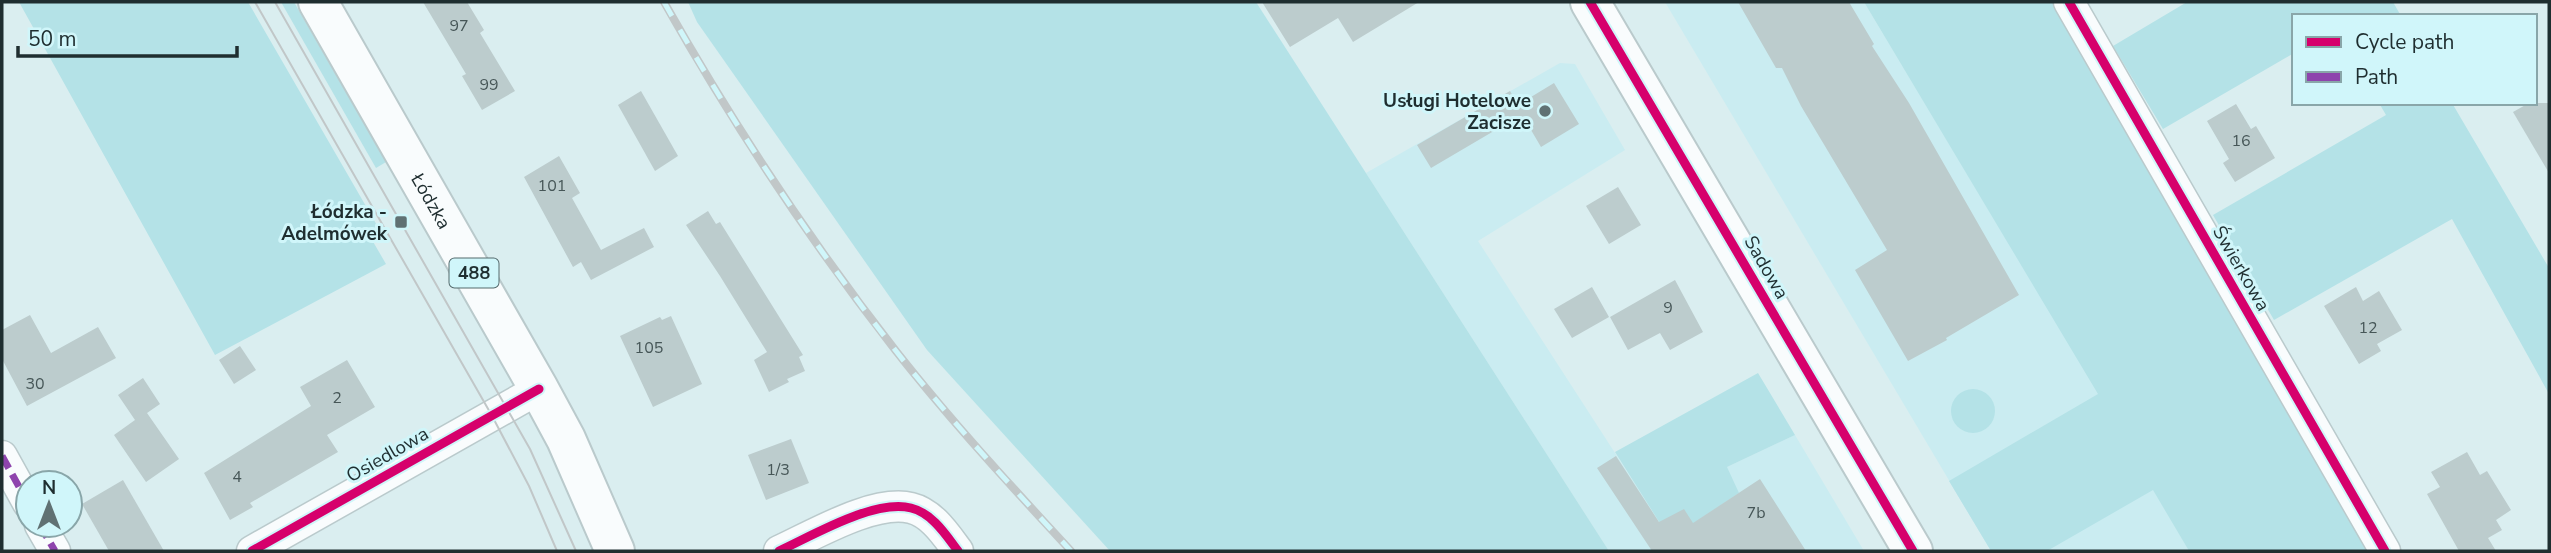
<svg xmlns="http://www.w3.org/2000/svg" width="2551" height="553" font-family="'Nunito Sans',sans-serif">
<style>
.built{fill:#caecf1}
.green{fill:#b4e2e7}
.building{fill:#bccccd}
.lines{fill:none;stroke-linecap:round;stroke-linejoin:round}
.street-casing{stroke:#bacacc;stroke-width:33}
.secondary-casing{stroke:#bacacc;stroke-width:42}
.primary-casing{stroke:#bacacc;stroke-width:42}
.street{stroke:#f9fcfd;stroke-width:30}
.secondary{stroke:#f9fcfd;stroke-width:38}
.primary{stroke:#f9fcfd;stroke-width:38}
.tram{stroke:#c1c7c8;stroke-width:2}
.rail-casing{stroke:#c1c7c8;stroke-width:8}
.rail{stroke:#d0f6fa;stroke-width:5;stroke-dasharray:16;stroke-linecap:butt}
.quiet{stroke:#8e44ad;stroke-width:7;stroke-dasharray:14 7;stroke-linecap:butt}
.cycleway-casing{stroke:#d0f6fa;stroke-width:13}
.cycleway{stroke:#d6006c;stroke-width:9}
.poi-dot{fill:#607173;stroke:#d0f6fa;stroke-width:2.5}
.labels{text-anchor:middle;stroke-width:6;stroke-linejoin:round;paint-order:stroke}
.number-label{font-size:16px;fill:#465657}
.shield{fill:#d0f6fa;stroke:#546a6d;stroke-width:2}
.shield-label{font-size:18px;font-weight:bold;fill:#1f2e30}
.poi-label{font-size:19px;font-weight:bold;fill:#1f2e30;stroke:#d0f6fa;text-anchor:end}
.street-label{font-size:19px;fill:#1f2e30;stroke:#d0f6fa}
</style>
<rect width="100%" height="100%" fill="#daeef0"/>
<g class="built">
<polygon points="1665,2 1864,2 2099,394 2189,551 1991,551"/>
<polygon points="1560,63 1575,64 1625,150 1478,241 1670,538 1727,467 1795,435 1864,551 1609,551 1366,173"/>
</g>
<g class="green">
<polygon points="19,2 248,2 378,227 368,233 386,264 215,355"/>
<polygon points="281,2 294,2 386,162 376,168"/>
<polygon points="688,2 1256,2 1609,551 1110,551 927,350 697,22"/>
<polygon points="1864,2 2055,2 2371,551 2189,551 2153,490 2047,551 1991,551 1949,481 2098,394"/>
<polygon points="2187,2 2393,2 2401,16 2294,16 2294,53 2163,129 2113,46"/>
<polygon points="2379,103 2452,103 2549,268 2549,394 2452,219 2274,320 2213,215 2386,115"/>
<polygon points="1758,373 1795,435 1727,467 1739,493 1670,539 1615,452"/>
<circle cx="1973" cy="411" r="22"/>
</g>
<g class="building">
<polygon points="423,2 467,2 484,30 480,33 515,91 482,110 462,76 466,74"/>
<polygon points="1262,2 1419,2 1353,42 1338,18 1290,47"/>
<polygon points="1738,2 1849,2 1874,44 1872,46 1909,103 2019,295 1946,338 1947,340 1908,361 1855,270 1887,250 1801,106 1782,68 1776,68"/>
<polygon points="1554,83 1579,124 1541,147 1524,118 1501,132 1499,128 1431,168 1417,145 1510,91 1518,105"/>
<polygon points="641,91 678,156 655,171 618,105"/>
<polygon points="2529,103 2549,103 2549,173 2513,112"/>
<polygon points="2236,104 2251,129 2256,126 2275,158 2235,182 2223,163 2229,159 2207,121"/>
<polygon points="559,156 580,193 572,198 601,250 644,228 654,247 591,280 581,262 573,267 524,177"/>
<polygon points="1618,187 1641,225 1609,244 1586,206"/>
<polygon points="708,211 716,224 720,222 803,355 799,357 805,371 787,379 789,382 769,392 754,360 767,352 720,276 686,225"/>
<polygon points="1675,280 1703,332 1670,350 1660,333 1628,350 1610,317"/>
<polygon points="1592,287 1609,317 1572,338 1554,309"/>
<polygon points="2356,287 2363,301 2379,291 2402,330 2377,344 2381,351 2359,364 2324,306"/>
<polygon points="30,315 51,353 98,327 116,358 27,406 2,359 2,330"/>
<polygon points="671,316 702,384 653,407 620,336 660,317 662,320"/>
<polygon points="240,346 256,370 234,384 219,360"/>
<polygon points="347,360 375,407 327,435 338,452 250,503 253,507 230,520 204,473 311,406 300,387"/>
<polygon points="143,378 160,404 147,413 179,459 146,482 114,435 135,420 118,395"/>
<polygon points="791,439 809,483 766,500 748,455"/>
<polygon points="2467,452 2480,475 2487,471 2511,510 2496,520 2502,530 2488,538 2496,551 2459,551 2427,494 2440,487 2431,472"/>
<polygon points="1616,456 1659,522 1684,509 1693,523 1760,479 1806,551 1652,551 1597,468"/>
<polygon points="123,480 164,551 109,551 82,504"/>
</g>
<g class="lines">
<g class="street-casing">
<g id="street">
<polyline points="2069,2 2385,551"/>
<polyline points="2,456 28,503"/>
<polyline points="40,525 55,551"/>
<polyline points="252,551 539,389"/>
<path d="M779 551C814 535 874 499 911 508 932 513 946 535 958 551"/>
</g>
</g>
<g class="secondary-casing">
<polyline id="secondary" points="1590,2 1913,551"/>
</g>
<g class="primary-casing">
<g id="primary">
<path id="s1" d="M318 2 539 389 566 439 615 551"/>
</g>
</g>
<use href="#street" class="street"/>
<use href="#secondary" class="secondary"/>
<use href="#primary" class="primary"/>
<g class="tram">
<polyline points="255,2 491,414 529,486 557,551"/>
<polyline points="275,2 530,449 576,551"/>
</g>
<g class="rail-casing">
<path id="rail" d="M664 2C733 124 810 241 896 351 951 421 1011 486 1071 551"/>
</g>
<use href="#rail" class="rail"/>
<g class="quiet">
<polyline points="2,456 28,503"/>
<polyline points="40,525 55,551"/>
</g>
<g class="cycleway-casing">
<g id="cycleway">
<polyline points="1590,2 1913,551"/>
<polyline points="2069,2 2385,551"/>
<polyline points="252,551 539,389"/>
<path d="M779 551C814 535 874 499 911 508 932 513 946 535 958 551"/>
</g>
</g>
<use href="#cycleway" class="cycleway"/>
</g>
<g class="poi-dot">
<circle cx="1545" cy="111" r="7"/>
<rect x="394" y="215" width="14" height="14" rx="3.5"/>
</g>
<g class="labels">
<g class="number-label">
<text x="459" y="31">97</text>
<text x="489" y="90">99</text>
<text x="2241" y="146">16</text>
<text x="552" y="191">101</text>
<text x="1668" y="313">9</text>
<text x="2368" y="333">12</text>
<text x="649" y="353">105</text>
<text x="35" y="389">30</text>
<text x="337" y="403">2</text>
<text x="778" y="475">1/3</text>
<text x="237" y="482">4</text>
<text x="1756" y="518">7b</text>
</g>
<rect class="shield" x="449.5" y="258.5" width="49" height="29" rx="5"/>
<g class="shield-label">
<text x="474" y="279">488</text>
</g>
<g class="poi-label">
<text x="1531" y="107">Usługi Hotelowe<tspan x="1531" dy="22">Zacisze</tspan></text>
<text x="387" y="218">Łódzka -<tspan x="387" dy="22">Adelmówek</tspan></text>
</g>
<g class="street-label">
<text dy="7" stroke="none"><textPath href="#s1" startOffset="229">Łódzka</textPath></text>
<text transform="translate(1767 267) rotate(60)" y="7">Sadowa</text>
<text transform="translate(2242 268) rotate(60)" y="7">Świerkowa</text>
<text transform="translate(387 454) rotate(-30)" y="7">Osiedlowa</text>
</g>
</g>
<rect width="2551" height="553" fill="none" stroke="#1f2e30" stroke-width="7"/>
<rect x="2292" y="14" width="245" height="91" fill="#d0f6fa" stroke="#89a6a9" stroke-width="2"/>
<rect x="2306" y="37" width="35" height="10" fill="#d6006c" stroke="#89a6a9" stroke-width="2"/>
<text x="2355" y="49" font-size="21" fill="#1f2e30">Cycle path</text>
<rect x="2306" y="72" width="35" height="10" fill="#8e44ad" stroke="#89a6a9" stroke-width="2"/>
<text x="2355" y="84" font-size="21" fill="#1f2e30">Path</text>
<g transform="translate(49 504)"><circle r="33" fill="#d0f6fa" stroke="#89a6a9" stroke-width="2"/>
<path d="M0-5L12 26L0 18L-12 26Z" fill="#607173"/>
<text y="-10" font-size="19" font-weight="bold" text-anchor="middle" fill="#1f2e30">N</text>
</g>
<path d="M18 46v10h219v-10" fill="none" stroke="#1f2e30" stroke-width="3.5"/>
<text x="28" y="46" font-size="21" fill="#1f2e30" stroke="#d0f6fa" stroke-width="5" paint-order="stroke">50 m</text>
</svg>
